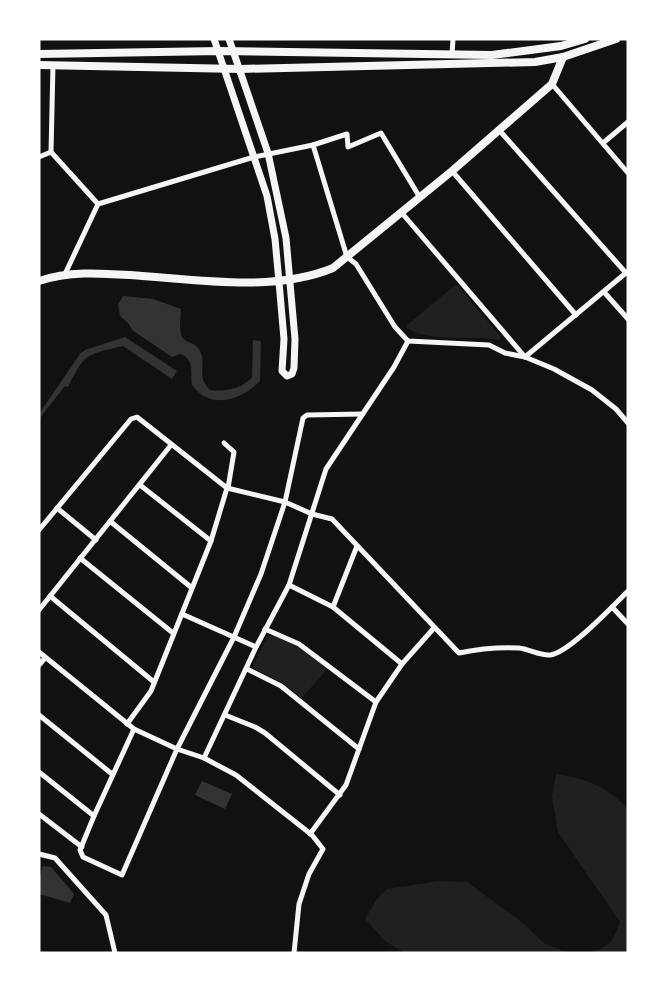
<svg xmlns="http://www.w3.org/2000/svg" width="667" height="992" font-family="'IBM Plex Sans',sans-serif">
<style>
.green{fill:#202020}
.water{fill:#333}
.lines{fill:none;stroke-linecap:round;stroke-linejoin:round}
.minor{stroke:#f5f5f5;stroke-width:5}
.tertiary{stroke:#f5f5f5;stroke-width:7}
.secondary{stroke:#f5f5f5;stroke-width:8}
</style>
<rect width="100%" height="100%" fill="#111"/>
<g class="green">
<path d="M457 285 501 337 499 340C469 334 434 344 407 328V325L454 286Z"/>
<polygon points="273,635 300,648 327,669 302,698 281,682 255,669 253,665 267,637"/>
<path d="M556 774C588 779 605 786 628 809V953H589C610 947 613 942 620 922L558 832 552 797Z"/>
<polygon points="439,881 467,882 523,923 545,944 569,953 405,953 385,941 365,919 377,899 387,889"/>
</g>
<g class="water">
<path d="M123 296 153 299 181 309C181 317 179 326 181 334 182 342 194 342 199 349 208 363 195 376 210 390 225 392 240 389 252 378L253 340 261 341 260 381C241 400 211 411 192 385 190 372 195 359 180 354L172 357 132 330 129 324 120 316 118 304Z"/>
<path d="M125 337 177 371 172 379 123 346C86 355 86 352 68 387L65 386 39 419V414L80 354 85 350Z"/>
<polygon points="202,781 232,794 225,809 195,795"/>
<polygon points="43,866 51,867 74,894 70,903 39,894 39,879"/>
</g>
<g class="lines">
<g class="minor">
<polyline points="452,55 453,39"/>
<polyline points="53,65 51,152 98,204"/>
<polyline points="552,84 628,173"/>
<polyline points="499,130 626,273"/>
<polyline points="603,143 628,122"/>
<polyline points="313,145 347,257 356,264 395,327 408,341 489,345 505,353 525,357 554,369 592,390 616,409 628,423"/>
<polyline points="39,157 51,152"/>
<polyline points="452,171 576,315"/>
<polyline points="401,212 525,357"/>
<polyline points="65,274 98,204 254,157 313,145 347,134 348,147 381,133 419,196"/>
<polyline points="604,292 628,319"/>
<polyline points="525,357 627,272"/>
<polyline points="224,443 234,452 228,488"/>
<polyline points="140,485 211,541"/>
<polyline points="57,508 96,540"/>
<polyline points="111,522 192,588"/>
<path d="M39 530 131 419 137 417 227 488 285 502 312 514 332 519 459 653C478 649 499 647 519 648 529 649 540 656 550 655 569 653 614 605 628 591"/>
<polyline points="80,558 173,633"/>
<polyline points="289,585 333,607 402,664"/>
<polyline points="50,596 154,682"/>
<polyline points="333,607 357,546"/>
<polyline points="612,607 628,624"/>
<polyline points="39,610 171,445"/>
<polyline points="182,614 256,647"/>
<polyline points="265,629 299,644 376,702"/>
<polyline points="39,652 134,729 177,749 204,758 236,775 312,835 323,849 309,874 299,904 294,953"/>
<polyline points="39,665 45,658"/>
<polyline points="247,669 281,686 359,749"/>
<polyline points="39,715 112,774"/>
<polyline points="225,715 255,727 265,733 340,795"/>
<polyline points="127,724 151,691 211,541 227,488"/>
<polyline points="134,729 94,816 80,850 83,857 122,875 177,749 234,637 261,574 285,502 303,418 307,415 363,414"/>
<polyline points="204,758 256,647 289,585 326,469 394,367 408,341"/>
<polyline points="39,772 94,816"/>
<polyline points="39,814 82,847"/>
<polyline points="310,834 346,785 376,702 402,664 434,628"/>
<polyline points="39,854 55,858 106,915 115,953"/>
</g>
<polyline class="tertiary" points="214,39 267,196 275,239 279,282 284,339 282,371 287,376 292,374 294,368 295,339 286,238 268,153 229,39"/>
<g class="secondary">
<polyline points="39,54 219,51 492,55 561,46 585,39"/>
<polyline points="39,65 240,69 535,62 563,57 616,39"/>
<path d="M39 281C69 271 99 273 130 275 194 279 273 293 333 268L452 171 552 84 563 57"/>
</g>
</g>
<rect width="667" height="992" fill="none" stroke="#ffffff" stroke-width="81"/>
</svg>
